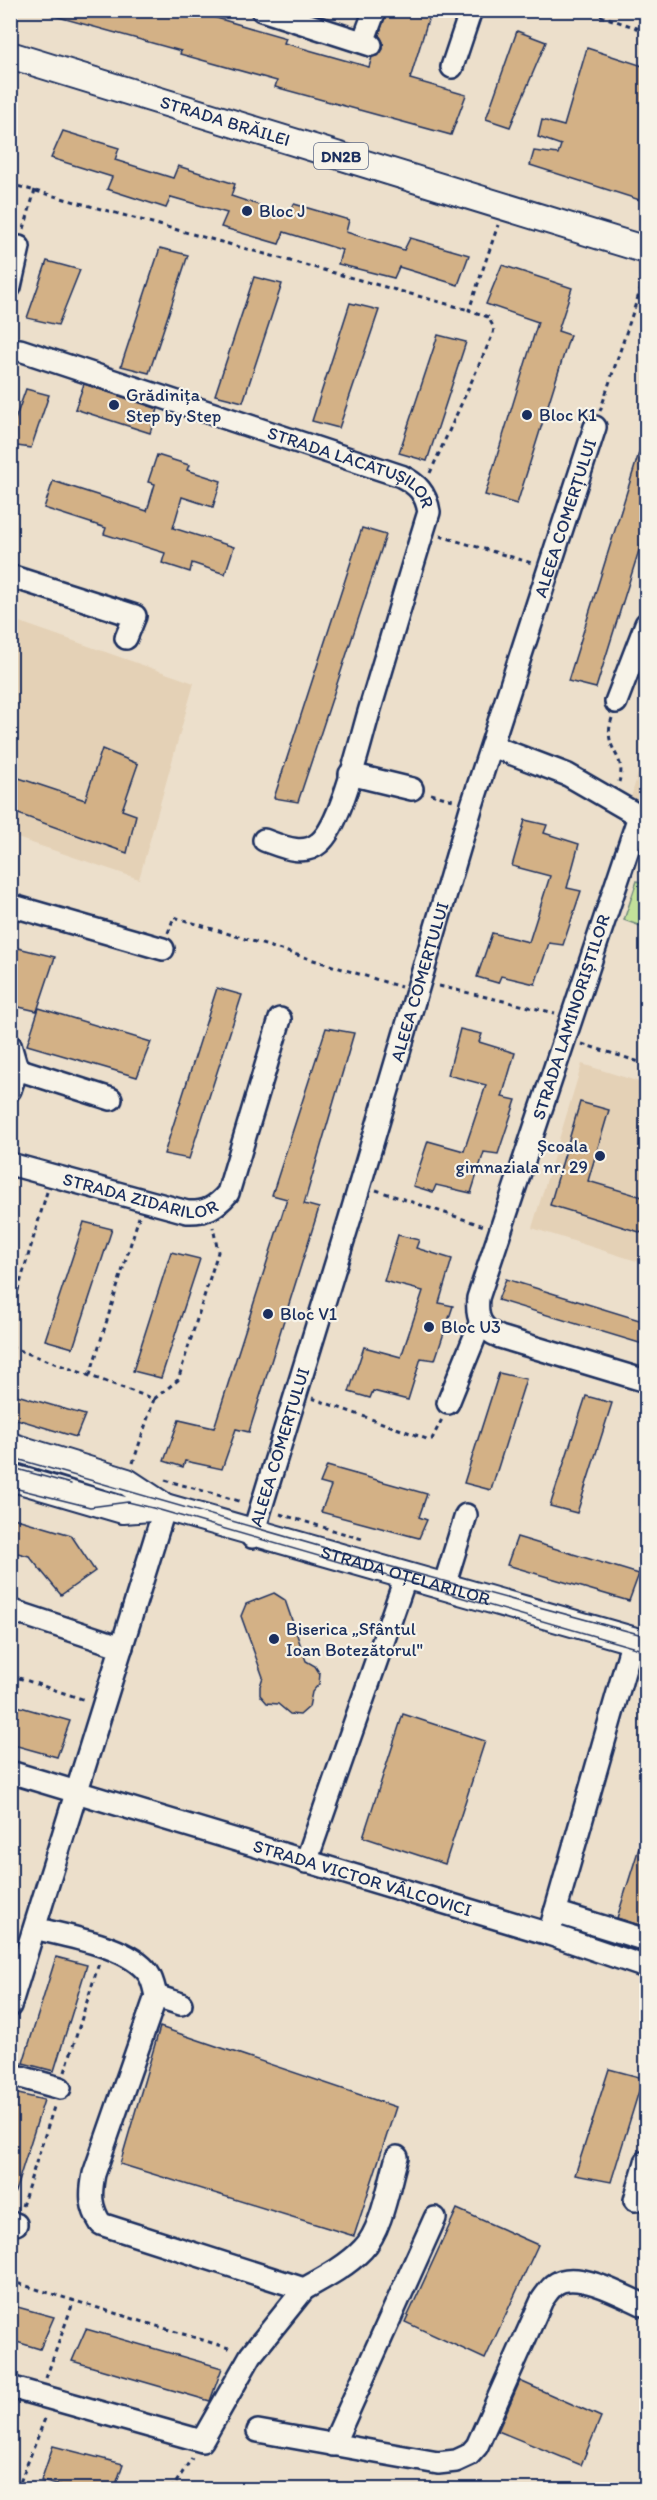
<svg xmlns="http://www.w3.org/2000/svg" width="657" height="2500" font-family="Itim,sans-serif">
<style>
.built{fill:#e4d1b6}
.green{fill:#c2e19a;stroke:#6e887c;stroke-width:1.5}
.building{fill:#d3b186;stroke:#1b2f5e;stroke-width:1.5}
.lines{fill:none;stroke-linecap:round;stroke-linejoin:round}
.minor-casing{stroke:#1b2f5e;stroke-width:26}
.major-casing{stroke:#1b2f5e;stroke-width:30}
.path{stroke:#1b2f5e;stroke-width:3;stroke-dasharray:4.5 4.5;stroke-linecap:butt}
.minor{stroke:#f7f3e8;stroke-width:21}
.major{stroke:#f7f3e8;stroke-width:26}
.tram{stroke:#1b2f5e;stroke-width:1.5}
.poi-dot{fill:#1b2f5e;stroke:#f7f3e8;stroke-width:2}
.labels{text-anchor:middle;stroke-width:4.5;stroke-linejoin:round;paint-order:stroke}
.shield{fill:#f7f3e8;stroke:#5d6a87;stroke-width:1.5}
.shield-label{font-size:16px;font-weight:bold;fill:#1b2f5e}
.street-label{font-size:18px;fill:#1b2f5e;stroke:#f7f3e8}
.poi-label{font-size:18px;fill:#1b2f5e;stroke:#f7f3e8;text-anchor:start}
</style>
<rect width="100%" height="100%" fill="#ecdfcb"/>
<filter id="ink" filterUnits="userSpaceOnUse"><feTurbulence type="fractalNoise" baseFrequency=".0167" numOctaves="2"/><feDisplacementMap in="SourceGraphic" scale="12" xChannelSelector="R" yChannelSelector="G"/><feConvolveMatrix kernelMatrix="1 2 1 2 8 2 1 2 1" color-interpolation-filters="sRGB"/></filter>
<g filter="url(#ink)">
<g class="built">
<polygon points="11,619 194,683 139,879 11,836"/>
<polygon points="646,747 646,809 629,804"/>
<polygon points="582,1064 646,1084 646,1264 532,1228"/>
</g>
<polygon class="green" points="637,881 646,884 646,928 624,920"/>
<g class="building">
<polygon points="52,10 189,10 286,38 284,43 369,67 372,57 379,55 383,49 383,42 379,35 387,10 431,10 410,79 466,95 451,135 275,87 277,81 180,54 181,51 51,15"/>
<polygon points="517,31 546,42 510,127 486,119"/>
<polygon points="587,48 646,67 646,202 530,165 534,151 558,154 561,145 538,137 542,120 564,126"/>
<polygon points="63,131 119,148 115,160 173,178 178,166 235,184 231,196 289,215 294,204 349,220 346,232 404,250 410,238 469,255 458,285 399,267 394,278 338,264 342,250 284,232 279,244 221,227 227,213 171,197 166,208 107,189 112,177 51,158"/>
<polygon points="160,248 188,255 149,373 121,366"/>
<polygon points="47,261 80,270 58,325 27,318"/>
<polygon points="502,265 572,288 558,331 570,335 517,504 485,495 538,322 486,304"/>
<polygon points="254,277 282,284 243,402 215,395"/>
<polygon points="350,303 379,310 339,428 312,421"/>
<polygon points="438,335 466,342 427,461 399,453"/>
<polygon points="84,384 158,409 150,433 75,409"/>
<polygon points="26,389 49,395 31,448 10,445 10,434"/>
<polygon points="643,440 646,441 646,528 596,688 568,681"/>
<polygon points="157,455 189,465 187,470 221,481 213,507 182,497 173,528 234,547 225,574 192,563 190,572 162,563 165,553 104,534 106,528 44,508 53,481 147,511 155,484 148,482"/>
<polygon points="362,528 386,535 298,802 274,798"/>
<polygon points="102,749 138,764 122,810 136,815 127,853 10,811 10,775 85,800"/>
<polygon points="525,820 547,825 544,833 579,844 567,888 581,891 563,945 549,943 535,984 501,976 498,983 477,977 492,933 529,942 550,876 512,866"/>
<polygon points="18,948 55,957 37,1011 10,1005 10,970"/>
<polygon points="217,988 242,995 189,1159 164,1154"/>
<polygon points="39,1008 151,1042 137,1077 27,1045"/>
<polygon points="326,1028 354,1033 304,1204 319,1208 249,1432 236,1429 222,1469 185,1461 183,1467 164,1461 179,1420 214,1428 287,1199 272,1195"/>
<polygon points="460,1029 482,1034 479,1042 515,1053 502,1097 516,1100 498,1154 484,1152 471,1193 436,1185 433,1192 413,1186 428,1141 464,1151 486,1085 448,1075"/>
<polygon points="580,1102 609,1110 588,1181 646,1198 646,1234 550,1205"/>
<polygon points="84,1222 112,1229 73,1348 45,1340"/>
<polygon points="398,1235 419,1240 416,1248 452,1259 439,1303 453,1306 435,1360 421,1358 408,1400 373,1391 370,1398 349,1392 364,1347 401,1357 423,1291 384,1281"/>
<polygon points="171,1252 200,1259 161,1378 133,1371"/>
<polygon points="506,1279 646,1322 646,1345 498,1300"/>
<polygon points="499,1373 526,1379 491,1490 464,1483"/>
<polygon points="10,1393 85,1415 76,1437 10,1417"/>
<polygon points="586,1396 612,1403 577,1513 550,1506"/>
<polygon points="327,1466 427,1494 419,1517 427,1520 419,1538 321,1512 331,1486 320,1483"/>
<polygon points="10,1517 71,1535 95,1571 61,1595 29,1556 10,1551"/>
<polygon points="517,1537 639,1574 629,1601 507,1565"/>
<polygon points="274,1593 285,1600 306,1661 315,1666 320,1674 319,1684 312,1692 309,1707 300,1715 290,1714 278,1704 267,1703 260,1695 260,1686 263,1677 241,1616 246,1604"/>
<polygon points="10,1704 70,1721 57,1757 10,1744"/>
<polygon points="403,1714 485,1741 445,1864 363,1837"/>
<polygon points="643,1835 646,1836 646,1927 617,1918"/>
<polygon points="56,1957 87,1965 54,2071 23,2063"/>
<polygon points="160,2027 396,2107 354,2236 120,2164"/>
<polygon points="609,2069 643,2078 611,2182 575,2175"/>
<polygon points="10,2092 44,2100 14,2195 10,2195"/>
<polygon points="457,2209 538,2245 485,2359 405,2322"/>
<polygon points="10,2305 54,2317 40,2349 10,2340"/>
<polygon points="86,2329 222,2368 210,2401 72,2361"/>
<polygon points="520,2381 601,2417 581,2465 498,2431"/>
<polygon points="53,2446 123,2464 114,2490 78,2490 41,2481"/>
</g>
<g class="lines">
<g class="minor-casing">
<g id="minor">
<polyline points="262,10 371,45"/>
<polyline points="363,42 375,10"/>
<polyline points="452,67 471,10"/>
<polyline points="10,287 19,247"/>
<path id="s1" d="M10 351 20 350 401 476C417 484 426 493 429 512 408 579 389 646 369 712 360 742 341 826 319 843 303 857 281 846 264 840"/>
<polyline points="10,576 135,616 126,638"/>
<polyline points="616,702 646,624"/>
<path d="M492 746 568 775 639 816 478 1298C476 1319 481 1329 500 1337L646 1381"/>
<polyline points="350,774 412,789"/>
<polyline points="10,905 163,949"/>
<polyline points="10,1045 17,1069"/>
<polyline points="10,1090 17,1069 111,1099"/>
<path id="s2" d="M10 1164 187 1212C206 1213 216 1207 228 1193L280 1019"/>
<polyline points="448,1403 480,1324"/>
<path id="s3" d="M252 1537 350 1218 472 805 595 427"/>
<polyline points="444,1586 466,1515"/>
<polyline points="10,1610 122,1647"/>
<path id="s4" d="M10 1772 549 1934 646 1967"/>
<polyline points="306,1862 406,1576"/>
<polyline points="555,1912 646,1940"/>
<path d="M35 1928C67 1937 127 1945 148 1973 153 1980 154 1988 156 1996L94 2174C90 2194 90 2207 101 2224L304 2289C324 2278 347 2266 363 2249 382 2230 389 2183 397 2157"/>
<polyline points="549,1934 633,1640"/>
<polyline points="156,1996 181,2004"/>
<polyline points="10,2006 165,1507"/>
<polyline points="10,2074 60,2088"/>
<polyline points="635,2200 646,2162"/>
<polyline points="10,2223 16,2224"/>
<polyline points="10,2387 202,2441 251,2355 304,2289"/>
<path d="M258 2431 438 2463 456 2461 469 2455 477 2446 542 2300C548 2292 552 2284 562 2281 585 2274 625 2297 646 2306"/>
<polyline points="333,2445 435,2218"/>
</g>
</g>
<g class="major-casing">
<g id="major">
<path id="s5" d="M10 55 646 250"/>
<path id="s6" d="M10 1446 127 1482 165 1507 646 1644"/>
<polyline points="10,1477 123,1510 165,1507"/>
</g>
</g>
<g class="path">
<polyline points="583,10 646,31"/>
<polyline points="10,184 469,310"/>
<polyline points="24,229 35,190"/>
<polyline points="600,411 646,273"/>
<polyline points="430,473 493,334 494,328 488,317 469,310 498,225"/>
<polyline points="440,536 532,563"/>
<path d="M612 718C601 752 628 753 619 782"/>
<polyline points="431,794 453,800"/>
<polyline points="168,933 174,917 401,987"/>
<polyline points="439,986 555,1013"/>
<polyline points="582,1044 646,1064"/>
<polyline points="376,1190 484,1226"/>
<polyline points="10,1317 47,1192"/>
<polyline points="10,1347 154,1399 133,1463"/>
<polyline points="90,1375 139,1217"/>
<polyline points="312,1398 427,1439 432,1439 442,1419"/>
<polyline points="154,1399 178,1380 218,1252 213,1227"/>
<polyline points="165,1480 242,1502"/>
<polyline points="280,1514 362,1539"/>
<polyline points="10,1675 85,1700"/>
<polyline points="65,2072 99,1963"/>
<polyline points="22,2206 54,2107"/>
<polyline points="10,2281 232,2349"/>
<polyline points="46,2378 74,2300"/>
<polyline points="17,2490 46,2416"/>
<polyline points="171,2490 192,2458"/>
</g>
<use href="#minor" class="minor"/>
<use href="#major" class="major"/>
<g class="tram">
<polyline points="10,1457 381,1564 646,1636"/>
<polyline points="10,1467 71,1484"/>
<polyline points="10,1487 90,1507 128,1502 153,1508 646,1651"/>
</g>
</g>
</g>
<g class="poi-dot">
<circle cx="247" cy="211" r="6"/>
<circle cx="114" cy="405" r="6"/>
<circle cx="527" cy="415" r="6"/>
<circle cx="600" cy="1156" r="6"/>
<circle cx="268" cy="1314" r="6"/>
<circle cx="429" cy="1327" r="6"/>
<circle cx="274" cy="1639" r="6"/>
</g>
<g class="labels">
<rect class="shield" x="314" y="143" width="54" height="26" rx="4.5"/>
<g class="shield-label">
<text x="341" y="162">DN2B</text>
</g>
<g class="street-label">
<text dy="6" stroke="none"><textPath href="#s5" startOffset="225">STRADA BRĂILEI</textPath></text>
<text dy="6" stroke="none"><textPath href="#s1" startOffset="363">STRADA LĂCĂTUȘILOR</textPath></text>
<text dy="6" stroke="none"><textPath href="#s3" startOffset="1066">ALEEA COMERȚULUI</textPath></text>
<text dy="6" stroke="none"><textPath href="#s3" startOffset="580">ALEEA COMERȚULUI</textPath></text>
<text transform="translate(571 1017) rotate(-72)" y="6">STRADA LAMINORIȘTILOR</text>
<text dy="6" stroke="none"><textPath href="#s2" startOffset="135">STRADA ZIDARILOR</textPath></text>
<text dy="6" stroke="none"><textPath href="#s3" startOffset="94">ALEEA COMERȚULUI</textPath></text>
<text dy="6" stroke="none"><textPath href="#s6" startOffset="418">STRADA OȚELARILOR</textPath></text>
<text dy="6" stroke="none"><textPath href="#s4" startOffset="368">STRADA VICTOR VÂLCOVICI</textPath></text>
</g>
<g class="poi-label">
<text x="259" y="217">Bloc J</text>
<text x="126" y="401">Grădinița<tspan x="126" dy="21">Step by Step</tspan></text>
<text x="539" y="421">Bloc K1</text>
<text x="588" y="1152" text-anchor="end">Școala<tspan x="588" dy="21">gimnaziala nr. 29</tspan></text>
<text x="280" y="1320">Bloc V1</text>
<text x="441" y="1333">Bloc U3</text>
<text x="286" y="1635">Biserica „Sfântul<tspan x="286" dy="21">Ioan Botezătorul"</tspan></text>
</g>
</g>
<rect width="657" height="2500" fill="none" stroke="#f7f3e8" stroke-width="36"/>
<rect x="18" y="18" width="621" height="2464" fill="none" stroke="#1b2f5e" stroke-width="2" filter="url(#ink)"/>
</svg>
